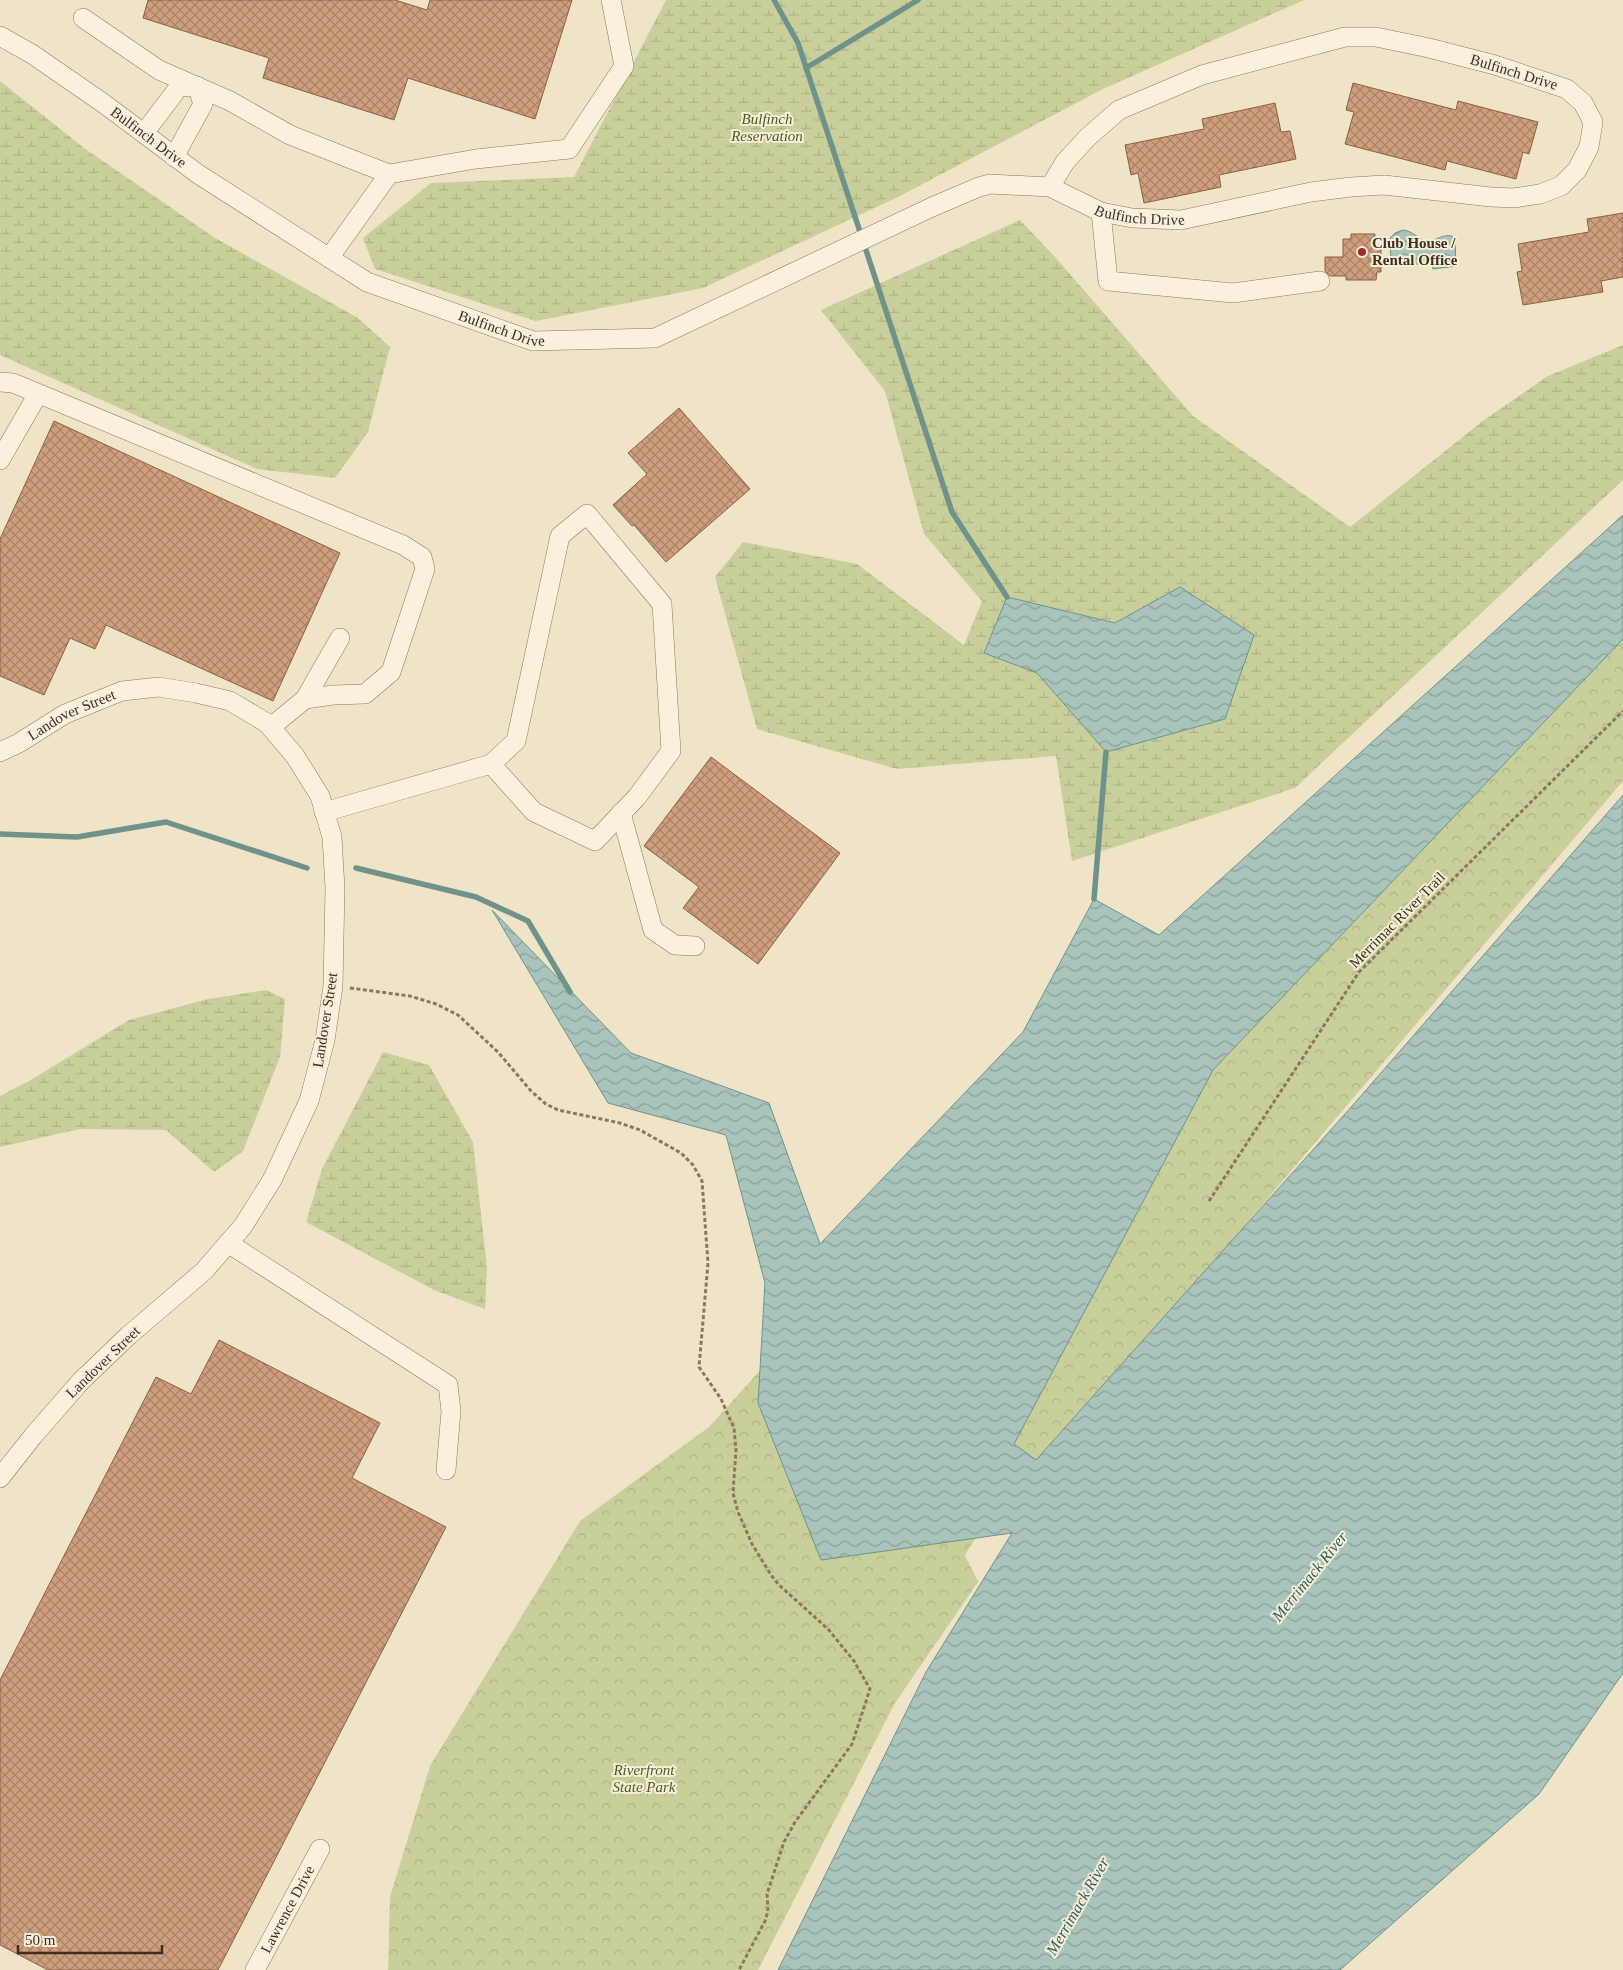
<svg xmlns="http://www.w3.org/2000/svg" width="1623" height="1970" font-family="Georgia,serif">
<style>
.forest{fill:url(#forest-crowns)}
.wetland{fill:url(#wetland-marsh)}
.water{fill:url(#water-waves);stroke:#6f938a}
.lines{fill:none;stroke-linecap:round;stroke-linejoin:round}
.stream{stroke:#6f938a;stroke-width:5.5}
.building{fill:url(#building-cross-hatch);stroke:#8d5f41}
.minor-casing{stroke:#8d765c;stroke-width:20}
.path{stroke:#8d765c;stroke-width:3;stroke-dasharray:4 2.5;stroke-linecap:butt}
.minor{stroke:#faf1dc;stroke-width:19}
.poi-dot{fill:#9e2a2b;stroke:#f7eed8;stroke-width:2}
.labels{text-anchor:middle;stroke-width:4;stroke-linejoin:round;paint-order:stroke}
.street-label{font-size:15px;fill:#3d2e20;stroke:#f7eed8}
.park-label{font-size:15px;font-style:italic;fill:#4d5a26;stroke:#f7eed8}
.poi-label{font-size:15px;font-weight:bold;fill:#3d2e20;stroke:#f7eed8;text-anchor:start}
.water-label{font-size:16px;font-style:italic;fill:#2f5d5a;stroke:#f7eed8}
</style>
<defs>
<pattern id="forest-crowns" width="20" height="18" patternUnits="userSpaceOnUse" patternTransform="scale(1.25)"><rect width="20" height="18" fill="#c9cf9b"/><path d="M2 6a3 3 0 1 1 6 0M12 15a3 3 0 1 1 6 0" fill="none" stroke="#aeb285"/></pattern>
<pattern id="wetland-marsh" width="20" height="14" patternUnits="userSpaceOnUse" patternTransform="scale(1.25)"><rect width="20" height="14" fill="#c9cf9b"/><path d="M1 5h8M5 5V1M11 12h8M15 12V8" fill="none" stroke="#aeb285"/></pattern>
<pattern id="water-waves" width="16" height="10" patternUnits="userSpaceOnUse" patternTransform="scale(1.25)"><rect width="16" height="10" fill="#a9c4bc"/><path d="M0 5q4-4 8 0t8 0" fill="none" stroke="#8ba098"/></pattern>
<pattern id="building-cross-hatch" width="8" height="8" patternUnits="userSpaceOnUse" patternTransform="scale(1.25)"><rect width="8" height="8" fill="#cf9f7d"/><path d="M0 0l8 8M0 8l8-8" fill="none" stroke="#a98266"/></pattern>
</defs>
<rect width="100%" height="100%" fill="#f0e4c8"/>
<polygon class="forest" points="1623,527 1623,781 1098,1398 998,1503 965,1555 978,1582 895,1703 758,1970 388,1970 390,1897 430,1766 580,1521 709,1427 792,1335"/>
<g class="wetland">
<polygon points="666,0 1304,0 1103,89 896,198 703,288 536,321 375,269 363,238 431,183 574,177"/>
<polygon points="0,81 84,148 215,238 358,318 390,347 368,432 335,478 257,469 0,355"/>
<polygon points="1020,220 1056,258 1193,416 1350,527 1484,420 1548,376 1623,345 1623,480 1295,788 1072,861 1056,756 897,769 757,729 715,577 743,542 857,564 964,645 982,601 924,534 885,391 821,310"/>
<polygon points="266,990 285,999 280,1057 243,1151 214,1172 166,1130 80,1129 0,1147 0,1096 29,1081 129,1020 208,999"/>
<polygon points="383,1052 429,1065 473,1142 487,1268 485,1309 434,1290 306,1222 322,1169"/>
</g>
<g class="water">
<path d="M1403 230C1414 231 1419 241 1429 241 1438 240 1442 234 1452 236L1455 241 1456 266 1433 269 1431 263 1391 266 1390 238 1395 233Z"/>
<polygon points="1623,515 1623,639 1213,1070 1014,1444 1036,1460 1353,1105 1623,795 1623,1673 1539,1794 1340,1970 778,1970 926,1672 1012,1533 821,1560 758,1403 765,1283 726,1135 608,1103 492,910 631,1053 769,1103 820,1244 1023,1032 1094,899 1159,935"/>
<polygon points="1180,587 1254,635 1225,719 1106,752 1037,673 984,653 1007,597 1115,623"/>
</g>
<g class="lines">
<g class="stream">
<polyline points="774,0 798,43 952,512 1007,597"/>
<polyline points="806,68 918,0"/>
<polyline points="0,834 77,837 166,822 307,868"/>
<polyline points="356,868 476,897 528,921 570,992"/>
<polyline points="1094,899 1106,752"/>
</g>
</g>
<g class="building">
<polygon points="148,0 395,0 427,10 430,0 572,0 535,119 408,78 394,120 263,78 269,58 143,18"/>
<polygon points="1353,83 1456,110 1458,101 1538,122 1529,154 1523,152 1516,179 1447,161 1445,170 1345,144 1354,112 1346,110"/>
<polygon points="1275,103 1281,132 1290,131 1296,159 1219,175 1221,187 1144,203 1138,173 1131,175 1125,145 1204,129 1202,119"/>
<polygon points="1623,213 1623,277 1601,281 1603,292 1523,305 1517,272 1522,271 1518,244 1589,232 1587,219"/>
<polygon points="1351,234 1375,234 1374,246 1381,246 1381,272 1377,272 1376,280 1346,280 1346,276 1330,276 1325,271 1325,257 1343,257 1343,239 1351,239"/>
<polygon points="679,408 750,489 666,562 634,525 632,526 613,505 647,474 628,453"/>
<polygon points="54,421 340,553 273,701 106,625 95,649 70,638 44,695 0,676 0,539"/>
<polygon points="711,757 840,853 758,964 683,908 699,887 644,846"/>
<polygon points="219,1340 380,1423 352,1478 446,1527 218,1970 48,1970 0,1945 0,1680 156,1377 191,1394"/>
</g>
<g class="lines">
<g class="minor-casing">
<g id="minor">
<polyline points="83,18 159,70 230,101 290,135 389,174"/>
<path id="s1" d="M0 36 32 54 103 103 198 174 367 282 533 341 655 338 932 207 979 187 990 184 1050 187 1101 212 1132 218 1181 220 1311 192 1351 187 1384 185 1491 197 1514 198 1540 194 1561 186 1577 170 1589 147 1593 122 1583 103 1567 89 1495 65 1429 48 1376 37H1345L1202 75 1119 110 1088 137 1065 162 1050 187"/>
<polyline points="144,133 179,87 197,86 203,104 174,157"/>
<polyline points="1101,212 1108,281 1233,293 1320,281"/>
<polyline points="329,258 389,174 476,159 569,149 624,66 611,0"/>
<polyline points="0,382 13,383 403,545 422,557 425,569 391,672 365,694 333,695 305,699 271,727"/>
<polyline points="0,460 38,394"/>
<polyline points="305,699 340,638"/>
<path id="s2" d="M0 752 19 743 65 714 122 691 159 687 196 693 230 701 267 723 295 756 320 796 332 837 335 888 333 986 325 1040 309 1101 272 1180 243 1226 204 1271 128 1336 81 1381 33 1436 0 1478"/>
<polyline points="324,812 491,764 534,812 595,841 637,797 671,751 662,604 587,514 560,536 516,741 491,764"/>
<polyline points="621,813 653,930 675,945 695,946"/>
<polyline points="228,1243 448,1385 451,1411 446,1470"/>
<path id="s3" d="M255 1970 320 1849"/>
</g>
</g>
<g class="path">
<polyline points="350,988 410,996 436,1004 458,1015 498,1052 531,1091 546,1104 558,1110 620,1123 640,1130 681,1153 693,1165 702,1181 708,1263 699,1367 721,1399 734,1428 736,1450 733,1493 738,1512 752,1544 771,1575 779,1585 828,1629 854,1661 870,1689 852,1744 795,1822 784,1842 767,1894 768,1911 765,1921 739,1970"/>
<polyline points="1209,1201 1359,972 1623,711"/>
</g>
<use href="#minor" class="minor"/>
</g>
<circle class="poi-dot" cx="1362" cy="252" r="5"/>
<g class="labels">
<g class="street-label">
<text transform="translate(1514 72) rotate(17)" y="5">Bulfinch Drive</text>
<text dy="5" stroke="none"><textPath href="#s1" startOffset="180">Bulfinch Drive</textPath></text>
<text dy="5" stroke="none"><textPath href="#s1" startOffset="1265">Bulfinch Drive</textPath></text>
<text dy="5" stroke="none"><textPath href="#s1" startOffset="585">Bulfinch Drive</textPath></text>
<text dy="5" stroke="none"><textPath href="#s2" startOffset="81">Landover Street</textPath></text>
<text transform="translate(1397 920) rotate(-45)" y="5">Merrimac River Trail</text>
<text transform="translate(325 1020) rotate(-81)" y="5">Landover Street</text>
<text transform="translate(103 1362) rotate(-44)" y="5">Landover Street</text>
<text dy="5" stroke="none"><textPath href="#s3" startOffset="69">Lawrence Drive</textPath></text>
</g>
<g class="park-label">
<text x="767" y="124">Bulfinch<tspan x="767" dy="17">Reservation</tspan></text>
<text x="644" y="1775">Riverfront<tspan x="644" dy="17">State Park</tspan></text>
</g>
<g class="poi-label">
<text x="1372" y="248">Club House /<tspan x="1372" dy="17">Rental Office</tspan></text>
</g>
<g class="water-label">
<text transform="translate(1309 1576) rotate(-51)" y="6">Merrimack River</text>
<text transform="translate(1077 1906) rotate(-60)" y="6">Merrimack River</text>
</g>
</g>
<path d="M18 1945v8h144v-8" fill="none" stroke="#3d2e20" stroke-width="2.5"/>
<text x="25" y="1945" font-size="15" fill="#3d2e20" stroke="#f7eed8" stroke-width="4" paint-order="stroke">50 m</text>
</svg>
